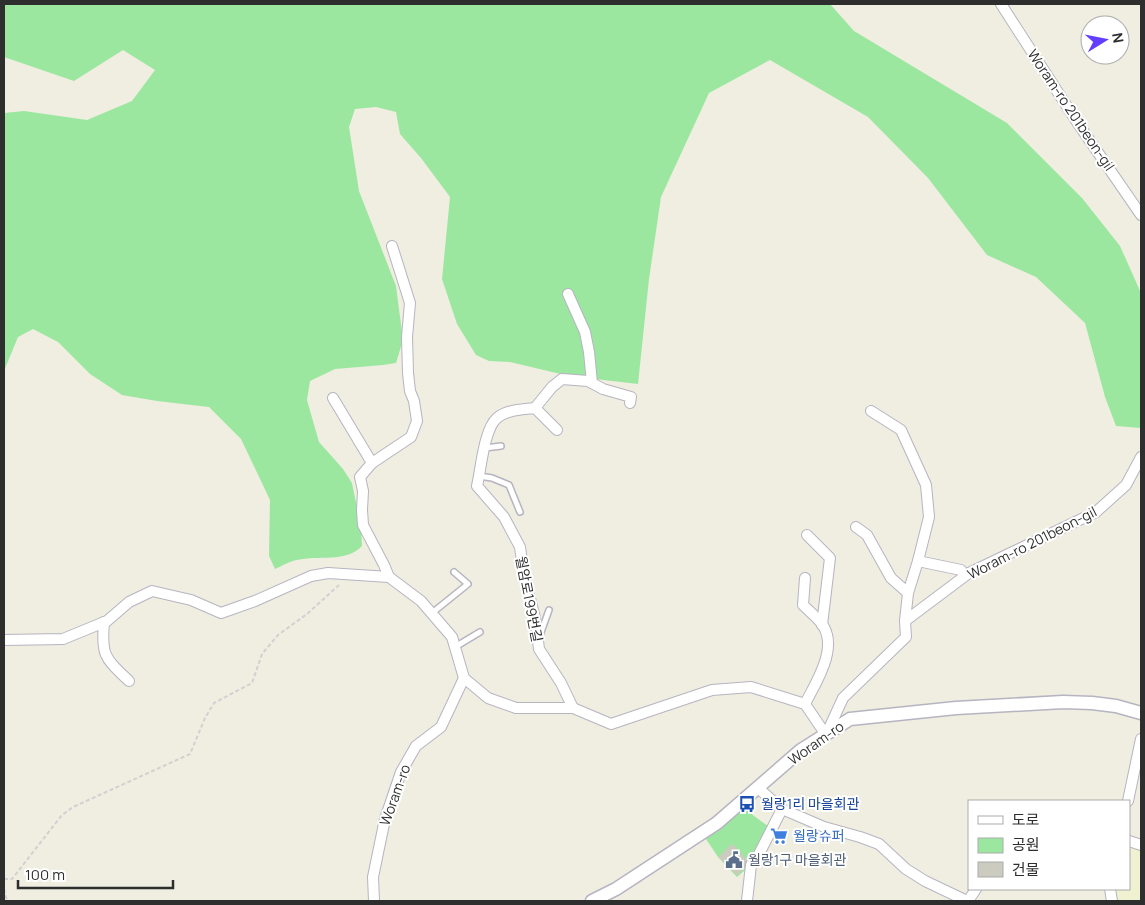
<svg xmlns="http://www.w3.org/2000/svg" width="1145" height="905" font-family="Manrope,'Noto Sans KR',sans-serif">
<style>
.education{fill:#eff1d0}
.green{fill:#9ce79f}
.building{fill:#cbcbbf;stroke:#cbcbba}
.lines{fill:none;stroke-linecap:round;stroke-linejoin:round}
.service-casing{stroke:#b7b4c1;stroke-width:8}
.minor-casing{stroke:#b7b4c1;stroke-width:12}
.tertiary-casing{stroke:#b7b4c1;stroke-width:15}
.path{stroke:#d1d1d1;stroke-width:2;stroke-dasharray:4 2.5;stroke-linecap:butt}
.service{stroke:#fff;stroke-width:5}
.minor{stroke:#fff;stroke-width:10}
.tertiary{stroke:#fff;stroke-width:12}
.labels{text-anchor:middle;stroke-width:4;stroke-linejoin:round;paint-order:stroke}
.street-label{font-size:14px;fill:#2e2e2e;stroke:#fff}
.transit-label{font-size:14px;fill:#164399;stroke:#fff;text-anchor:start}
.shop-label{font-size:14px;fill:#366cbe;stroke:#fff;text-anchor:start}
.service-label{font-size:14px;fill:#4e5e75;stroke:#fff;text-anchor:start}
</style>
<rect width="100%" height="100%" fill="#efeee1"/>
<polygon class="education" points="1129,841 1141,845 1141,901 1114,901 1112,889 1129,889"/>
<g class="green">
<path d="M4 4H830L854 31 1007 123 1082 198 1120 246 1141 293V428L1116 426 1105 397 1085 323 1036 277 987 255 928 178 868 117 770 60 709 93 661 197 649 279 638 384 569 376 510 362 489 361 476 355 457 324 442 279 450 197 421 158 400 134 396 112 376 107 355 109 349 127 359 191 396 286 403 340 396 363 383 365 335 369 310 381 307 400 319 442 343 469 352 483 361 528 362 546C346 563 318 555 297 560 290 561 282 566 275 569L269 556 270 500 241 439 209 407 157 401 122 395 90 374 58 342 33 329 18 337 4 371V113L24 111 87 120 132 101 155 70 123 50 74 81 4 57Z"/>
<polygon points="741,803 754,816 772,829 751,865 737,877 718,857 702,833"/>
</g>
<polygon class="building" points="732,844 747,860 744,868 737,875 719,857"/>
<g class="lines">
<g class="service-casing">
<g id="service">
<polyline points="485,448 501,446"/>
<polyline points="479,476 492,478 509,485 520,512"/>
<polyline points="432,613 468,584 454,572"/>
<polyline points="540,635 549,610"/>
<polyline points="455,647 480,632"/>
</g>
</g>
<g class="minor-casing">
<g id="minor">
<polyline points="1001,4 1077,122 1141,215"/>
<polyline points="568,294 585,332 589,352 592,383"/>
<polyline points="333,398 372,463 360,477 363,491 362,510 363,525 384,565 389,577"/>
<polyline points="535,408 552,387 562,379 588,381 603,389 631,397 630,403"/>
<polyline points="871,411 901,430 926,485 929,517 918,561"/>
<path d="M557 430 535 408C523 409 506 410 497 418 484 429 481 469 477 486L504 517 520 547 524 575 535 618 539 649 561 683 573 708"/>
<polyline points="372,463 411,437 417,421 414,401 410,391 408,373 407,337 410,303 392,246"/>
<polyline points="856,527 867,535 891,578 908,593 905,621"/>
<polyline points="807,535 830,558 822,625"/>
<path d="M805 578 803 605C809 611 817 617 822 624 839 648 816 682 805 704"/>
<polyline points="908,593 918,561 961,570"/>
<path d="M104 622C101 656 105 658 129 681"/>
<polyline points="4,640 63,639 107,621 129,602 152,591 191,600 221,613 255,601 311,576 328,573 389,577 421,601 452,637 464,678 488,698 516,708 573,708 611,724 712,690 751,687 805,704 826,735"/>
<polyline points="826,735 843,698 906,637 905,621 969,573 1096,512 1126,485 1141,457"/>
<polyline points="1128,801 1141,739"/>
<polyline points="782,809 824,827 860,837 879,844 906,869 925,881 967,901"/>
<polyline points="1129,841 1141,845"/>
<polyline points="1110,889 1112,901"/>
<polyline points="374,901 373,877 385,819 401,772 416,746 441,727 464,678"/>
<polyline points="747,901 751,865 758,856 782,809 758,788"/>
<polyline points="968,901 976,889"/>
</g>
</g>
<g class="tertiary-casing">
<polyline id="tertiary" points="592,901 616,889 717,823 801,750 850,719 956,708 1063,702 1092,703 1116,706 1141,713"/>
</g>
<g class="path">
<polyline points="4,879 12,879 62,815 73,807 190,754 205,718 214,703 252,683 262,654 278,635 307,614 339,585"/>
<polyline points="4,889 7,901"/>
</g>
<use href="#service" class="service"/>
<use href="#minor" class="minor"/>
<use href="#tertiary" class="tertiary"/>
</g>
<defs>
<g id="bus-bare" transform="scale(1.35)"><path d="M-5-6H5V4H4V6H2V4H-2V6H-4V4H-5ZM-3.5-4V0h7V-4ZM-3.5 1.2v1.5H-2V1.2ZM2 1.2v1.5H3.5V1.2Z" fill="#1a4fb4" stroke="#fff" stroke-width="2.5" paint-order="stroke"/></g>
<g id="supermarket-bare" transform="scale(1.35)"><path d="M-6-5.5h2.5l.6 2H6L4.5 2H-2.5L-4.4-4H-6ZM-1.5 3.2a1.3 1.3 0 1 0 .1 0ZM3 3.2a1.3 1.3 0 1 0 .1 0Z" fill="#3f7fe0" stroke="#fff" stroke-width="2.5" paint-order="stroke"/></g>
<g id="civic-bare" transform="scale(1.35)"><path d="M-.6-6.5H3V-4.5H.6V-3L4-1V1h2V6H-6V1h2V-1L-.6-3ZM-1.2 2.5V6h2.4V2.5Z" fill="#5c6f8a" stroke="#fff" stroke-width="2.5" paint-order="stroke"/></g>
</defs>
<g fill-rule="evenodd">
<use href="#bus-bare" x="747" y="804"/>
<use href="#supermarket-bare" x="779" y="836"/>
<use href="#civic-bare" x="734" y="860"/>
</g>
<g class="labels">
<g class="street-label">
<text transform="translate(1071 110) rotate(56)" y="5">Woram-ro 201beon-gil</text>
<text transform="translate(1032 543) rotate(-27)" y="5">Woram-ro 201beon-gil</text>
<text transform="translate(529 599) rotate(79)" y="5">월암로199번길</text>
<text transform="translate(816 743) rotate(-35)" y="5">Woram-ro</text>
<text transform="translate(395 795) rotate(-70)" y="5">Woram-ro</text>
</g>
<g class="transit-label">
<text x="761" y="809">월랑1리 마을회관</text>
</g>
<g class="shop-label">
<text x="793" y="841">월랑슈퍼</text>
</g>
<g class="service-label">
<text x="748" y="865">월랑1구 마을회관</text>
</g>
</g>
<rect width="1145" height="905" fill="none" stroke="#2e2e2e" stroke-width="10"/>
<rect x="968" y="800" width="162" height="90" fill="#ffffff" stroke="#ababab"/>
<rect x="978" y="816" width="25" height="8" fill="#ffffff" stroke="#ababab"/>
<text x="1012" y="825" font-size="15" fill="#2e2e2e">도로</text>
<rect x="978" y="838" width="25" height="15" fill="#9ce79f" stroke="#ababab"/>
<text x="1012" y="850" font-size="15" fill="#2e2e2e">공원</text>
<rect x="978" y="862" width="25" height="15" fill="#cbcbbf" stroke="#ababab"/>
<text x="1012" y="875" font-size="15" fill="#2e2e2e">건물</text>
<g transform="translate(1105 40) rotate(80)"><circle r="24" fill="#ffffff" stroke="#ababab"/>
<path d="M0-4L9 19L0 12L-9 19Z" fill="#623eff"/>
<text y="-8" font-size="14" font-weight="bold" text-anchor="middle" fill="#2e2e2e">N</text>
</g>
<path d="M18 880v8h155v-8" fill="none" stroke="#2e2e2e" stroke-width="2.5"/>
<text x="25" y="880" font-size="15" fill="#2e2e2e" stroke="#ffffff" stroke-width="4" paint-order="stroke">100 m</text>
</svg>
